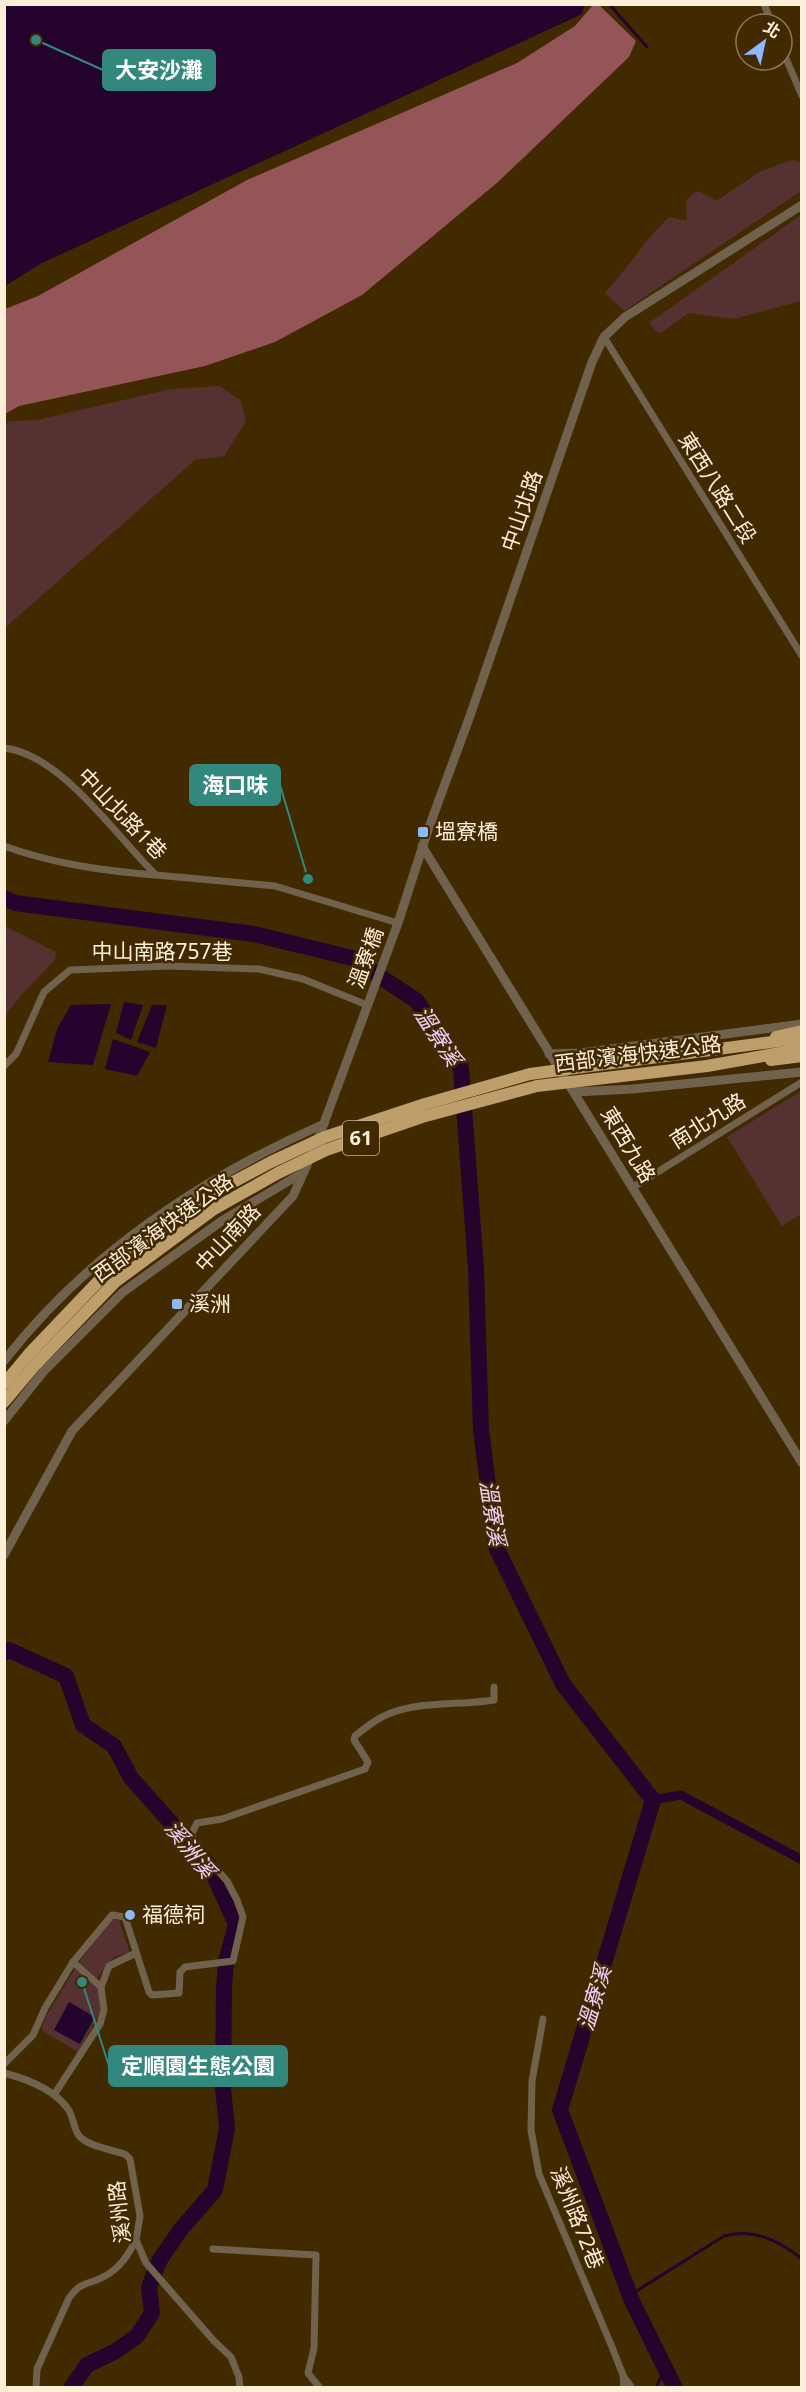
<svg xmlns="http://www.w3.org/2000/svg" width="806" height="2392" font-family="'Noto Sans','Noto Sans TC',sans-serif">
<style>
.green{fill:#553132}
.forest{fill:#945558}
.water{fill:#24042d}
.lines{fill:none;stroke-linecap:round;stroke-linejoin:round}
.stream{stroke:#24042d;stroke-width:3}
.canal{stroke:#24042d;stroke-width:9}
.river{stroke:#24042d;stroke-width:16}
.minor{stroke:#70624c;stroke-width:7}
.tertiary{stroke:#70624c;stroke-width:9}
.trunk{stroke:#be9e6b;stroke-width:12}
.trunk-bridge{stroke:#be9e6b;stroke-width:12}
.poi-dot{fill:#8cb9fc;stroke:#412a00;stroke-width:2}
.labels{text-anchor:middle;stroke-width:5;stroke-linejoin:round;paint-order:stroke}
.shield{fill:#412a00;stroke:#c5b397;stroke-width:1.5}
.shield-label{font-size:20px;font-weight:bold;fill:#fdeed8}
.street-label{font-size:21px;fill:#fdeed8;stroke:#412a00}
.poi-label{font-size:21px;fill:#fdeed8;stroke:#412a00;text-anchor:start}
.water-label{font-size:22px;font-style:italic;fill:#f1d0fb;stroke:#412a00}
.leader{fill:none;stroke:#33887e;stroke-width:2}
.callout-dot{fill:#33887e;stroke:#412a00;stroke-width:2}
.callout{fill:#33887e;stroke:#33887e;stroke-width:2}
.callout-label{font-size:22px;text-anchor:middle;font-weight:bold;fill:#fff}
</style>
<rect width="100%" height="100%" fill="#412a00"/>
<g class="green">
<path d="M792 160 801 162V191L624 311 605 293C627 269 645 240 669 217L687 221 686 201 693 193 699 191 716 201 761 171Z"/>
<polygon points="801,215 801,301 734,319 689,313 659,334 649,323"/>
<polygon points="220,386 241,401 246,421 224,456 195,460 5,628 4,426 9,421 37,420 171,389"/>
<polygon points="5,926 56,952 55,960 23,993 5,1016"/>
<polygon points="801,1091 801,1214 782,1226 727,1137"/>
<polygon points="111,1919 119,1920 130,1953 115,1956 97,1978 101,2011 78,2052 44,2032 42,2028 45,2018 78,1964"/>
</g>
<polygon class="forest" points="593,5 599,5 636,41 629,57 498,182 362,295 275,342 205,366 19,406 5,414 5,309 38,296 247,180 517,63 575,26"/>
<g class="water">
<polygon points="4,5 5,4 584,5 582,14 40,264 5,286"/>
<polygon points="124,1002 143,1005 131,1040 116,1033"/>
<polygon points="111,1004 93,1065 48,1062 57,1029 71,1005"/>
<polygon points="152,1005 167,1005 156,1048 137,1042"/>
<polygon points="113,1039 150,1052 137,1076 105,1069"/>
<polygon points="69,2002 95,2017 80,2044 54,2030"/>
</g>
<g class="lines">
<g class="stream">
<polyline points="609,4 647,47"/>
<path d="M630 2295 724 2236C754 2228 778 2240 802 2259"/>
<polyline points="656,2388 665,2368"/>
</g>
<polyline class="canal" points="653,1800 681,1795 802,1860"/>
<g class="river">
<polyline points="4,898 15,903 254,934 352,958 417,1001 461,1068 476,1268 481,1430 496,1547 563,1684 653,1800 560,2110 632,2301 675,2388"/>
<polyline points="4,1653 9,1650 66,1676 83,1725 114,1746 131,1778 209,1865 236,1924 226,1962 224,1988 223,2088 227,2128 215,2190 181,2229 159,2261 149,2287 152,2313 137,2336 116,2351 87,2365 71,2388"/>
</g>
<g class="minor">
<polyline points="764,4 772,24"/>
<polyline points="782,49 802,96"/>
<polyline points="604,337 802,656"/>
<path d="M4 748C61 754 116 836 156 875L275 886 398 923"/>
<path d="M4 846C54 864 104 871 156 875"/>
<polyline points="4,1066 16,1054 44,992 70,970 169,966 259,969 303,979 367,1005"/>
<polyline points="632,1188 802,1082"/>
<polyline points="73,1962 101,1987"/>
<polyline points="543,2019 532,2081 531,2130 539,2174 612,2347 623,2375 624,2388"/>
<path d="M4 2064 33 2035 45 2008 73 1962 112 1915 125 1917 149 1992 152 1995 179 1993 180 1972 185 1967 233 1961 243 1917 237 1900 227 1881 199 1849 191 1835 197 1823 222 1819 365 1769 368 1762 354 1740 355 1736C364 1729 372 1722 382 1717 413 1700 459 1706 494 1700V1687"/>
<path d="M4 2073C27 2079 54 2089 68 2109 74 2117 73 2131 81 2138 92 2147 112 2150 125 2154L130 2159 140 2216 136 2240 146 2263 214 2341 231 2357 239 2377 240 2388"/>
<polyline points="54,2095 100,2024 104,2010 101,1987 109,1966 136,1953"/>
<polyline points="213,2249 316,2255 314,2348 308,2373 320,2388"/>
<polyline points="624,2377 632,2388"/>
<path d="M36 2388 37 2369 69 2298C83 2279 88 2286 105 2276 120 2268 128 2255 136 2240"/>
</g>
<g class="tertiary">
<polyline points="422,846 802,1463"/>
<polyline points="549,1054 580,1053 802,1024"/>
<polyline points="575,1092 633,1089 802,1072"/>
<polyline points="317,1142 398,923 428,830 471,713 592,362 604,337 625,317 802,205"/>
<path d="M4 1361C87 1254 203 1177 324 1124"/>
<polyline points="4,1421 44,1371 123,1292 223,1220 304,1172"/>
<polyline points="4,1555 72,1431 293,1196 312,1154"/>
</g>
<g class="trunk">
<polyline points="776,1037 802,1031"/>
<polyline points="771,1060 802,1056"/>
</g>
<g class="trunk-bridge">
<polyline points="4,1384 29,1354 109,1270 201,1199 271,1162 325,1137 425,1104 530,1074 802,1038"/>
<polyline points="4,1402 36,1364 115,1282 214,1209 278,1173 326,1150 422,1117 537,1086 707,1066 802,1049"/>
</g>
</g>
<g class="poi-dot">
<rect x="417" y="826" width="12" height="12" rx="3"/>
<rect x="171" y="1298" width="12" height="12" rx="3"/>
<circle cx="130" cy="1915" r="6"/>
</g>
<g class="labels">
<rect class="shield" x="343" y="1121" width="36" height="34" rx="4.5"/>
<g class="shield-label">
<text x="361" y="1145">61</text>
</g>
<g class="street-label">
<text transform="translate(717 488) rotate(58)" y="7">東西八路二段</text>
<text transform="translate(522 511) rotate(-71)" y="7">中山北路</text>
<text transform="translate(122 814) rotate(46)" y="7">中山北路1巷</text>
<text x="162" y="959">中山南路757巷</text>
<text transform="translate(366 958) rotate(-70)" y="7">溫寮橋</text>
<text transform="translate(638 1054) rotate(-7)" y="7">西部濱海快速公路</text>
<text transform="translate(708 1121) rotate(-32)" y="7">南北九路</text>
<text transform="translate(628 1145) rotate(59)" y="7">東西九路</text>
<text transform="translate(163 1228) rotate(-36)" y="7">西部濱海快速公路</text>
<text transform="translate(228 1238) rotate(-47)" y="7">中山南路</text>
<text transform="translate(120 2212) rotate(-96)" y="7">溪州路</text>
<text transform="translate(577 2218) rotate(68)" y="7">溪州路72巷</text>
</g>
<g class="poi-label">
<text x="435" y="839">塭寮橋</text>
<text x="189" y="1311">溪洲</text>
<text x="142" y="1922">福德祠</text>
</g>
<g class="water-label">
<text transform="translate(438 1036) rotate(57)" y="8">溫寮溪</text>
<text transform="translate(493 1513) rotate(81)" y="8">溫寮溪</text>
<text transform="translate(190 1849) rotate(52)" y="8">溪洲溪</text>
<text transform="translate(594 1998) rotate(-73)" y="8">溫寮溪</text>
</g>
</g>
<path class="leader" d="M36 40L103 70M308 879L280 785M82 1982L109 2066"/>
<g class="callout-dot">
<circle cx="36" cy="40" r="6"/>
<circle cx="308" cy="879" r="6"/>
<circle cx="82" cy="1982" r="6"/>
</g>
<g class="callout">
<rect x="103" y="50" width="112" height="40" rx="6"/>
<rect x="190" y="765" width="90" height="40" rx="6"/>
<rect x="109" y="2046" width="178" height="40" rx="6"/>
</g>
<g class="callout-label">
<text x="159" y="78">大安沙灘</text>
<text x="235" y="793">海口味</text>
<text x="198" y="2074">定順園生態公園</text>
</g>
<rect width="806" height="2392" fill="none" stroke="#fdeed8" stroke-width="12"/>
<g transform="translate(764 42) rotate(33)"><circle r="28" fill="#412a00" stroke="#8c7856" stroke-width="1.5"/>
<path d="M0-4.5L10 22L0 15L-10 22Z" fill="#8cb9fc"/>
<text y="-9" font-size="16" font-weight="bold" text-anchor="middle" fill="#fdeed8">北</text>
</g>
</svg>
